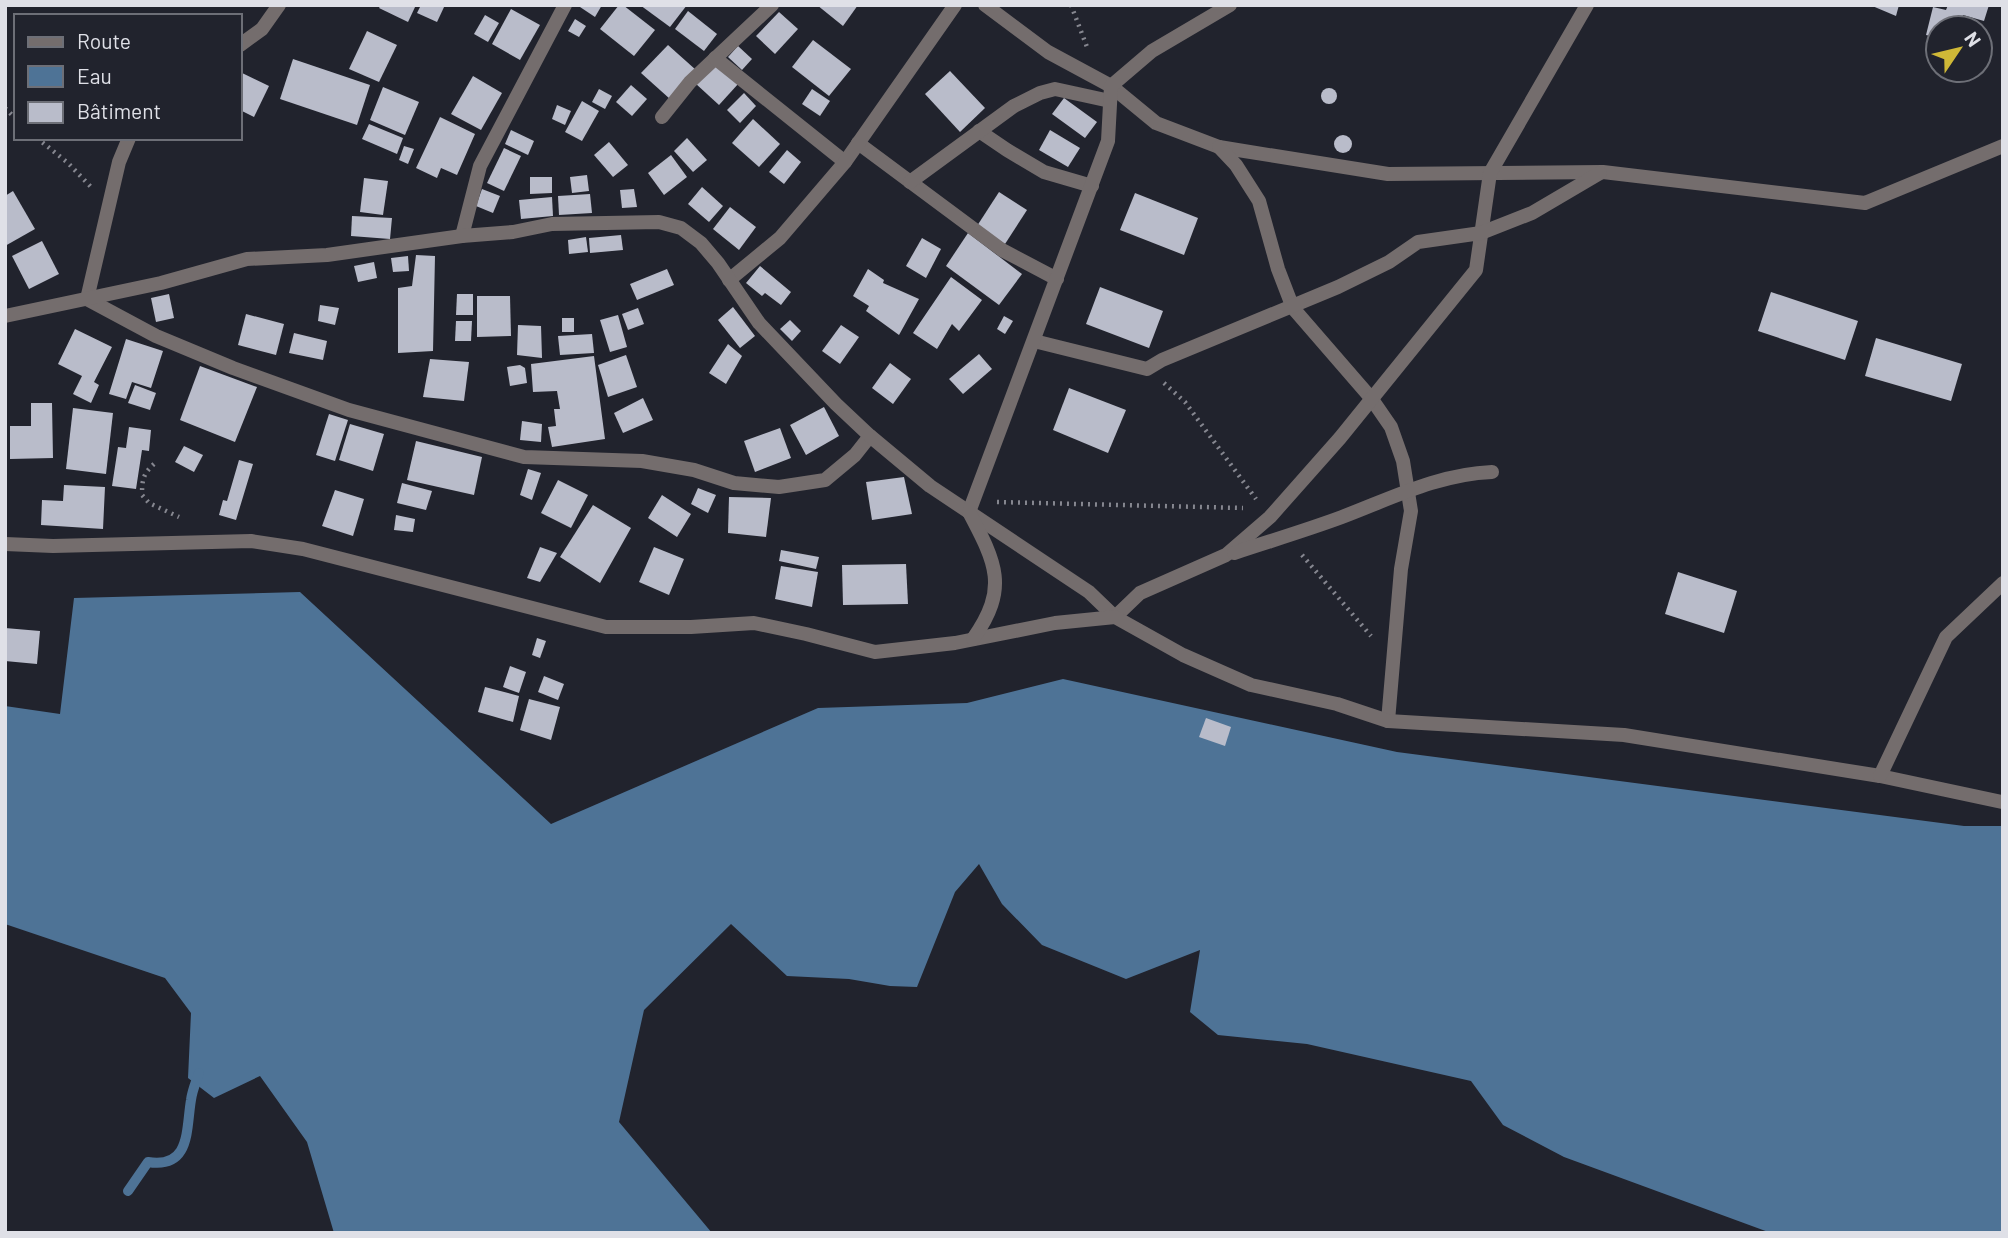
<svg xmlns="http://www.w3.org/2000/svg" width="2008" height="1238" font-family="Barlow,sans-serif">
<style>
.water{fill:#4e7396}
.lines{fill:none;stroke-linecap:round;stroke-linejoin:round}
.stream{stroke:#4e7396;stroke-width:10}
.building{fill:#b9bcca}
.path{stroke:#868790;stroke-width:4.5;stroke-dasharray:2 5;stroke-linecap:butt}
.lane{stroke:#746d6d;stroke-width:14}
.street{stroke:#746d6d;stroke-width:14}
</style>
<rect width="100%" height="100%" fill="#21232d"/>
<polygon class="water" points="300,592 551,824 818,708 967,703 1063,679 1397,752 1964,826 2003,826 2003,1233 1771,1233 1564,1157 1503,1125 1471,1081 1307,1044 1218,1035 1190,1012 1200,950 1126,979 1042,945 1002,904 979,864 955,892 917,987 890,986 849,979 787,976 731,924 644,1010 619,1122 712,1233 334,1233 307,1142 260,1076 214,1098 188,1078 191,1013 165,978 5,924 5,706 60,714 74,598"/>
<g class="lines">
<path class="stream" d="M128 1191 148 1162C191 1169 186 1129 191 1100 192 1091 196 1082 199 1073"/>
</g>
<g class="building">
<polygon points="381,5 416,5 408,22 379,8"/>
<polygon points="421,5 445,5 437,22 417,13"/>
<polygon points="581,5 602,5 595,17 580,7"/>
<polygon points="619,5 623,5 655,30 634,56 600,29"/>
<polygon points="640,5 687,5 670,27"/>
<polygon points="817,5 858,5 843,26"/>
<polygon points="1870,5 1899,5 1896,16"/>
<polygon points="1948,5 1989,5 1984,21 1963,15 1960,28 1938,28 1938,38 1926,35 1933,7 1946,10"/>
<polygon points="511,9 540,25 520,60 492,44"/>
<polygon points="688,11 717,34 704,51 675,29"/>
<polygon points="779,12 798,29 775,54 756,36"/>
<polygon points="485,15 499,23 488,42 474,34"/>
<polygon points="575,19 586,26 579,37 568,31"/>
<polygon points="367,31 397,45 379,82 349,69"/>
<polygon points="813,40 851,69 829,96 792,67"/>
<polygon points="668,45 696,70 670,99 641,73"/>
<polygon points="738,46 752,59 742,70 728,57"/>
<polygon points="293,59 370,85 357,125 280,99"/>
<polygon points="714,61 739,83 719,105 695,83"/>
<polygon points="950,71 985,108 960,132 925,94"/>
<polygon points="240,72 269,86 254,117 240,110"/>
<polygon points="473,76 502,93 481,130 451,114"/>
<polygon points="631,85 647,99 632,116 616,102"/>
<polygon points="383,87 419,102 405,135 370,120"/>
<circle cx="1329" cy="96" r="8"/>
<polygon points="599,89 612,96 605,109 592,102"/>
<polygon points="812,89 830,101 820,116 802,104"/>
<polygon points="744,93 756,106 740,123 727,110"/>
<polygon points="1064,98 1097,122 1085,138 1052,114"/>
<polygon points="582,101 599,111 582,141 565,132"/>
<polygon points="557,105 571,111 565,125 552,119"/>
<polygon points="440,117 475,134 457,175 441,168 437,178 416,168"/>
<polygon points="753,119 780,144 759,167 732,143"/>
<polygon points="369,124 403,138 397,154 362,139"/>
<polygon points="511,130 534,141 528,155 505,144"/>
<polygon points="1050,130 1080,148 1068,167 1039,150"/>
<circle cx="1343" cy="144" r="9"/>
<polygon points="687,138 707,160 693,172 674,151"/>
<polygon points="609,142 628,165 613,177 594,155"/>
<polygon points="404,146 414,149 408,164 399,160"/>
<polygon points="504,148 521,156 504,191 487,183"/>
<polygon points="787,150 801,162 784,184 769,172"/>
<polygon points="671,155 687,177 664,195 648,173"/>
<polygon points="587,175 589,191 572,193 570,177"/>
<polygon points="530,177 552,177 552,193 530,194"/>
<polygon points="364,178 388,181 383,215 360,212"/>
<polygon points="702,187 723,206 709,222 688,204"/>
<polygon points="482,189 500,196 493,213 476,206"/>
<polygon points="634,189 637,207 622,208 620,190"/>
<polygon points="13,191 35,229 5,246 5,196"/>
<polygon points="999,192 1027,210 1005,244 977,226"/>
<polygon points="1135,193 1198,218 1184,255 1120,230"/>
<polygon points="590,194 592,213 559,215 558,196"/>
<polygon points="552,197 553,216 521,219 519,200"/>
<polygon points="730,207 756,227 739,250 713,229"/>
<polygon points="352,216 392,218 390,239 351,236"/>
<polygon points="968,233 1022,274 999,305 946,266"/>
<polygon points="621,235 623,250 590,253 589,238"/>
<polygon points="586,237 588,252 569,254 568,240"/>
<polygon points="922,238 941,249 926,278 906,266"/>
<polygon points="42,241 59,274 29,289 12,256"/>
<polygon points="416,255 435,256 433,351 398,353 398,288 412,286"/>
<polygon points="408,256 409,271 393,272 391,258"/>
<polygon points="374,262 377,278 358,282 354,266"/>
<polygon points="760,266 791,292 781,305 765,293 762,296 746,283"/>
<polygon points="667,269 674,285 637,300 630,284"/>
<polygon points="868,269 884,280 883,283 919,299 899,335 866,311 869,306 853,296"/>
<polygon points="951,277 982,300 959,331 952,324 937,349 913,333"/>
<polygon points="1100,287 1163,311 1149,348 1086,324"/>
<polygon points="1771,292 1858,321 1845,360 1758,331"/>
<polygon points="169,294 174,318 156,322 151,298"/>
<polygon points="457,294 473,294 473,315 456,315"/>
<polygon points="477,296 510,296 511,336 477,337"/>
<polygon points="320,305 339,308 335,325 318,321"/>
<polygon points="733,307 755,336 740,348 718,320"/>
<polygon points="638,308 644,324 628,330 622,314"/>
<polygon points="246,314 284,324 276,355 238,345"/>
<polygon points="618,315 627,347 610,352 600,320"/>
<polygon points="1004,316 1013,321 1005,334 997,329"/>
<rect x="562" y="318" width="12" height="14"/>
<polygon points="790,320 801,331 792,341 780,329"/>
<polygon points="456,321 472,321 471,341 455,341"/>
<polygon points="518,325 541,326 542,358 517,355"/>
<polygon points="841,325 859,337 840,364 822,351"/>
<polygon points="75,329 112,347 94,382 99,385 91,403 73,394 82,376 58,364"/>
<polygon points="294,333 327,341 323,360 289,353"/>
<polygon points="592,334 594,353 560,355 558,336"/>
<polygon points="1876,338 1962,364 1951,401 1865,376"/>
<polygon points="126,339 163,351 151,388 132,382 126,399 109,394"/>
<polygon points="728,344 742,356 726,384 709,373"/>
<polygon points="979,354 992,369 963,394 949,379"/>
<polygon points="626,355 637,387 608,397 598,365"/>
<polygon points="594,356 605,439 552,447 548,427 556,426 554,409 560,409 557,391 533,392 531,364"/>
<polygon points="430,359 469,362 464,401 423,397"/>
<polygon points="890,363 911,379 893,404 872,388"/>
<polygon points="520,365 525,368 527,383 510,386 507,367"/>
<polygon points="200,366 257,387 235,442 180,420"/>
<polygon points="135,385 156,393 150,410 128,403"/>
<polygon points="1069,388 1126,410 1108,453 1053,430"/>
<polygon points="643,398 653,420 623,433 614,413"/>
<polygon points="31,403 52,403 53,458 10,459 10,426 31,426"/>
<polygon points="824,407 839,436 806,455 790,425"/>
<polygon points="73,408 113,413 106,474 66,469"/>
<polygon points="329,414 348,420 335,461 316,455"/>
<polygon points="522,421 542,424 541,442 520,440"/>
<polygon points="350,424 384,434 373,471 339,460"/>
<polygon points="129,427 151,430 149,451 142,450 136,489 112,486 118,447 126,448"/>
<polygon points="780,428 791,458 755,472 744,441"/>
<polygon points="416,441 482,457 474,495 407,480"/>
<polygon points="184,446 203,455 194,472 175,462"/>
<polygon points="239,460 253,464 236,520 219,515 223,500 227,501"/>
<polygon points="528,469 541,473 532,500 520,495"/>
<polygon points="904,477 912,514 872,520 866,482"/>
<polygon points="558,480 588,495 571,528 541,513"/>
<polygon points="402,483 432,491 426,510 397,503"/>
<polygon points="64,485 105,487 103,529 41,525 42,500 63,501"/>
<polygon points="698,488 716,495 708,513 691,504"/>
<polygon points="335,490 364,499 353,536 322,526"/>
<polygon points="662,495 691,514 677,537 648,518"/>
<polygon points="729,497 771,498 766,537 728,533"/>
<polygon points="593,505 631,528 600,583 560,557"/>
<polygon points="396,515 415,519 413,532 394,530"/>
<polygon points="540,547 557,553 540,582 527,578"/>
<polygon points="654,547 684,559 669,595 639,582"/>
<polygon points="781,550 819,557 816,569 779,561"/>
<polygon points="906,564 908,604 843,605 842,565"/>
<polygon points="781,566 818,572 812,607 775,599"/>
<polygon points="1678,572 1737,591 1724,633 1665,614"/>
<polygon points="5,628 40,631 37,664 5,661"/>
<polygon points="537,638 546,641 540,658 532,655"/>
<polygon points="510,666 526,672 519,693 503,687"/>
<polygon points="544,676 564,684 558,700 538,692"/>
<polygon points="485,687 519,696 513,722 478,712"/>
<polygon points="529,699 560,707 551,740 520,730"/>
<polygon points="1206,718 1231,727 1225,746 1199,737"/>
</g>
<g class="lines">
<g class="path">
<polyline points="1071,5 1087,47"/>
<polyline points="5,108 16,119"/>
<polyline points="37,138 68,163 91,187"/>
<polyline points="1164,383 1185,402 1256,499"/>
<path d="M154 464C143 474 142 480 142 495L149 503 179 517"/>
<polyline points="997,502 1243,508"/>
<polyline points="1302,555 1371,636"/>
</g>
<polyline class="lane" points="662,117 690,82 772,5"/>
<g class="street">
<polyline points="985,5 1048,52 1111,86 1156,123 1219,147 1388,174 1603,172 1865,203 2003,146"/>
<polyline points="240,45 262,29 279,5"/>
<polyline points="715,58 845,162"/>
<polyline points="979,131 1007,150 1044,172 1092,186"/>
<polyline points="129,138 119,162 87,299 156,336 233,368 349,410 524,457 642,461 694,470 734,483 779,487 825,480 855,455 870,436"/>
<polyline points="858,143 1002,250 1057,279"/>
<polyline points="1219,147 1236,165 1259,201 1278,269 1293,308 1371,398 1391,427 1403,461 1411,511 1401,569 1388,721"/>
<polyline points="910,182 1014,106 1040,93 1055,89 1110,101"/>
<polyline points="462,236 480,166 565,5"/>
<polyline points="729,280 780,238 845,162 955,5"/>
<polyline points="5,316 161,283 247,259 327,255 462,236 513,232 552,224 659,222 681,228 701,243 718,263 759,323 836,404 870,436 930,486 1089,592 1115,617 1140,593 1226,555 1270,517 1340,438 1476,270 1490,173 1587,5"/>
<polyline points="1034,341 1147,369 1162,360 1338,287 1389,262 1418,242 1481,233 1532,213 1600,173"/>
<polyline points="5,544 53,546 251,541 303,549 606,627 691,627 754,623 806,634 875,652 955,643 1055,623 1115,617 1183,655 1251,685 1337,704 1388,721 1624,735 1880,776 2002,802"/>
<path d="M1234 553C1270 541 1307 530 1342 517 1392 498 1439 474 1492 472"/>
<path d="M973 639C1009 588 996 563 969 512L1108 141 1111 86 1152 51 1230 5"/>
<polyline points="1880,776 1946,637 2003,583"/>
</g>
</g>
<rect width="2008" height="1238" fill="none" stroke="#dfe0e7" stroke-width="14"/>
<rect x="14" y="14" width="228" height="126" fill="#21232d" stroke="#6d6f77" stroke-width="2"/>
<rect x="28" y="37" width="35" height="10" fill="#746d6d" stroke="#6d6f77" stroke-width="2"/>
<text x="77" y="49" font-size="21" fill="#dfe0e7">Route</text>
<rect x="28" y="66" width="35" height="21" fill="#4e7396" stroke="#6d6f77" stroke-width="2"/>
<text x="77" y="84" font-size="21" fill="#dfe0e7">Eau</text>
<rect x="28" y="102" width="35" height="21" fill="#b9bcca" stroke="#6d6f77" stroke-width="2"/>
<text x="77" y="119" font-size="21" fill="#dfe0e7">Bâtiment</text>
<g transform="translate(1959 49) rotate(55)"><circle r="33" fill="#21232d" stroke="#6d6f77" stroke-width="2"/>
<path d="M0-5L12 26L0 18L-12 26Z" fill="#cfb837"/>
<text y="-10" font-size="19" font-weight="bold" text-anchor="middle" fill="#dfe0e7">N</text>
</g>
</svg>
